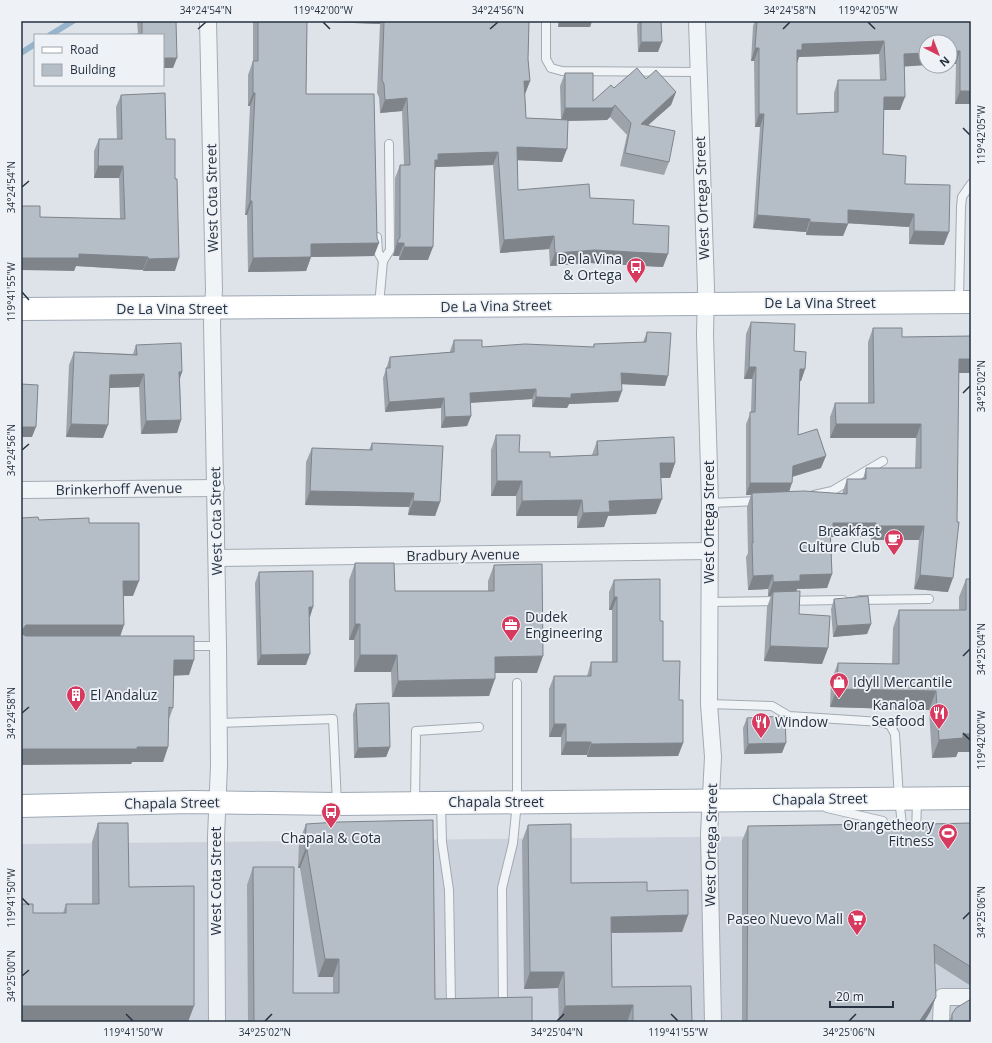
<svg xmlns="http://www.w3.org/2000/svg" width="992" height="1043" font-family="'Open Sans',sans-serif">
<style>
.built{fill:#ccd2db}
.lines{fill:none;stroke-linecap:round;stroke-linejoin:round}
.stream{stroke:#96b4cb;stroke-width:6}
.lane-casing{stroke:#a3aab3;stroke-width:10}
.street-casing{stroke:#a3aab3;stroke-width:18}
.primary-casing{stroke:#9da8b5;stroke-width:24}
.lane{stroke:#f1f4f7;stroke-width:8}
.street{stroke:#f1f4f7;stroke-width:16}
.primary{stroke:#fff;stroke-width:22}
.wall{fill:#9ca3aa;fill-rule:evenodd}
.shaded-wall{fill:#7f848b}
.building{fill:#b5bdc6;stroke:#7f848b;fill-rule:evenodd}
.ticks{fill:none;stroke:#263241;stroke-width:1.5}
.labels{text-anchor:middle;stroke-width:3.5;stroke-linejoin:round;paint-order:stroke}
.street-label{font-size:14px;fill:#263241;stroke:#eef2f6}
.poi-label{font-size:14px;fill:#263241;stroke:#eef2f6;text-anchor:end}
.neatline{fill:none;stroke:#263241;stroke-width:1.5}
.ticks-label{font-size:10px;text-anchor:middle;fill:#263241}
</style>
<rect width="100%" height="100%" fill="#dee3e9"/>
<polygon class="built" points="971,834 971,1022 21,1022 21,844"/>
<g class="lines">
<g class="stream">
<polyline points="50,35 73,21"/>
<polyline points="21,53 35,44"/>
</g>
<g class="lane-casing">
<g id="lane">
<polyline points="546,21 546,59 551,68 562,71 697,72"/>
<polyline points="377,237 378,252 383,261"/>
<polyline points="959,300 961,207 962,197 971,184"/>
<polyline points="379,305 383,261 390,250 389,144"/>
<polyline points="814,495 832,491 883,461"/>
<polyline points="710,503 759,501"/>
<polyline points="859,600 929,599"/>
<polyline points="710,602 843,600"/>
<polyline points="184,646 218,646"/>
<polyline points="709,704 772,706 789,716 881,722 890,725 895,734 899,798 903,834"/>
<polyline points="218,723 333,719 337,803"/>
<polyline points="415,802 416,731 479,727"/>
<polyline points="441,804 442,842 449,890 451,1004 457,1004"/>
<polyline points="827,808 883,821 887,835"/>
<polyline points="916,836 917,800"/>
<polyline points="498,1003 503,1003 502,888 513,843 517,802 517,683"/>
</g>
</g>
<g class="street-casing">
<g id="street">
<polyline points="208,21 214,290 212,323 218,646 219,765 216,837 217,1022"/>
<polyline points="697,21 706,288 705,335 710,503 709,704 713,757 709,834 713,1022"/>
<polyline points="21,490 216,488"/>
<polyline points="217,558 709,551"/>
<polyline points="941,1022 942,997 971,997"/>
</g>
</g>
<g class="primary-casing">
<g id="primary">
<polyline points="21,309 971,302"/>
<polyline points="21,806 191,802 337,804 971,798"/>
</g>
</g>
<use href="#lane" class="lane"/>
<use href="#street" class="street"/>
<use href="#primary" class="primary"/>
</g>
<g class="wall">
<polygon points="137,21 176,21 173,68 138,34"/>
<polygon points="253,21 307,21 306,94 374,256 311,257 306,271 248,272 247,215 245,215 250,106 248,106 248,75 253,61"/>
<polygon points="328,21 529,21 528,59 530,81 525,94 526,118 561,119 560,86 565,73 593,101 614,88 646,79 676,92 671,105 648,125 669,162 664,175 620,166 627,135 610,117 607,120 568,121 562,162 517,160 518,190 590,198 633,224 663,267 590,263 550,266 549,249 500,253 493,165 436,167 435,170 428,260 399,260 399,256 393,256 395,248 395,178 400,165 404,165 402,111 380,113 379,97 377,93 380,24 328,22"/>
<polygon points="558,21 592,21 590,27 558,27"/>
<polygon points="639,21 661,21 658,52 638,52 637,25"/>
<path d="M755 21H971V104H955L956 64H950V42H926V65L904 66 900 110H884L883 154 905 184 944 245 909 244V227L848 223 843 236 806 235V232L753 228 760 127H755L754 61H751L753 26ZM879 54 880 80H838L834 93V112L797 114V63L799 57Z"/>
<polygon points="121,95 166,139 175,271 143,271 143,270 76,266 74,271 40,217 120,219 119,178 94,178 94,151 99,139 117,139 116,107"/>
<polygon points="751,322 794,351 805,369 801,381 800,381 798,435 821,468 792,477 789,492 842,494 847,479 863,479 866,468 915,468 916,438 830,438 830,417 835,403 868,403 868,342 873,328 902,337 969,336 971,330 971,373 959,373 948,592 914,589 919,540 871,540 871,537 831,537 832,574 827,588 797,589 796,591 799,614 828,648 822,664 764,661 767,607 771,596 768,596 768,589 748,590 746,557 748,553 747,507 751,495 746,495 746,424 751,412 752,379 744,379 746,334"/>
<polygon points="647,332 665,386 622,384 618,402 569,404 567,408 532,407 532,399 470,403 471,416 467,426 441,428 441,408 385,412 383,378 390,357 450,352 450,351 454,340 482,347 593,347 594,344 643,342"/>
<polygon points="136,345 182,372 180,379 181,420 177,433 141,434 139,387 110,388 103,438 66,437 69,365 74,352 133,354"/>
<polygon points="496,435 519,452 550,457 592,455 597,441 675,463 670,478 661,478 656,514 608,516 604,527 577,528 577,516 516,516 516,496 491,496 491,450"/>
<polygon points="372,443 440,502 435,516 408,515 409,507 305,505 306,462 312,448 369,450"/>
<polygon points="39,520 89,523 133,596 123,596 120,636 189,675 173,675 173,708 169,719 168,747 163,762 132,762 131,764"/>
<polygon points="355,563 395,591 488,591 488,581 494,565 537,673 495,673 489,696 392,697 391,672 354,672 354,640 349,640 349,580"/>
<polygon points="259,572 313,607 309,617 306,665 257,665 255,583"/>
<polygon points="966,579 971,579 971,752 958,752 956,757 932,758 929,710 830,707 831,681 838,663 892,664 893,628 899,610 959,610 959,597"/>
<polygon points="614,580 660,621 663,661 679,700 683,743 678,756 587,757 587,755 561,755 561,737 549,737 549,689 554,676 587,676 591,662 612,662 612,610 609,610 609,592"/>
<polygon points="834,599 871,624 867,634 833,637 831,609"/>
<polygon points="356,704 390,747 386,757 354,758 353,714"/>
<polygon points="747,718 782,753 744,754 743,728"/>
<polygon points="98,823 129,887 188,1022 33,913 63,913 66,904 92,904 92,842"/>
<polygon points="971,823 971,986 935,963 936,997 930,1012 924,1022 742,1022 742,841 748,826 894,829 905,827 910,829 918,828 922,829"/>
<polygon points="306,824 435,999 532,1022 248,1022 247,885 253,867 293,993 333,993 333,977 318,977 300,868 298,868 299,842"/>
<polygon points="528,825 571,883 647,891 688,915 682,932 611,933 612,987 692,1022 559,1022 558,988 524,989 522,841"/>
<polygon points="952,1014 971,1022 949,1022"/>
</g>
<g class="shaded-wall">
<polygon points="329,21 381,21 380,24 328,22"/>
<polygon points="560,21 592,21 590,27 558,27"/>
<polygon points="884,41 879,54 799,57 797,63 797,50 802,44"/>
<polygon points="641,42 662,42 658,52 638,52"/>
<polygon points="755,48 759,48 754,61 751,61"/>
<polygon points="950,51 960,51 956,64 950,64"/>
<polygon points="926,53 926,65 899,67 904,54"/>
<polygon points="163,58 177,58 173,68 163,68"/>
<polygon points="524,81 530,81 525,94"/>
<polygon points="960,91 971,91 971,104 955,104"/>
<polygon points="676,92 671,105 636,136 641,124"/>
<polygon points="253,93 255,93 250,106 248,106"/>
<polygon points="884,97 905,97 900,110 879,110"/>
<polygon points="407,98 402,111 380,113 385,100"/>
<polygon points="615,105 610,117 607,120 561,121 565,108"/>
<polygon points="759,114 764,114 760,127 755,127"/>
<polygon points="517,147 567,149 562,162 512,160"/>
<polygon points="498,152 493,165 436,167 434,173 435,160 438,154"/>
<polygon points="98,166 123,166 119,178 94,178"/>
<polygon points="250,201 252,201 247,215 245,215"/>
<polygon points="848,210 914,214 909,227 843,223"/>
<polygon points="757,215 810,219 806,232 753,228"/>
<polygon points="810,222 848,224 843,236 806,235"/>
<polygon points="914,231 949,232 944,245 909,244"/>
<polygon points="554,236 549,249 500,253 504,240"/>
<polygon points="379,243 374,256 311,257 306,271 248,272 253,258 311,244"/>
<polygon points="397,243 404,243 399,256 393,256"/>
<polygon points="404,247 433,247 428,260 399,260"/>
<polygon points="595,250 668,254 663,267 590,263 550,266 555,253"/>
<polygon points="79,254 148,257 143,270 76,266 74,271 21,270 21,258"/>
<polygon points="179,258 175,271 143,271 148,259"/>
<polygon points="959,359 971,359 971,373 954,373"/>
<polygon points="749,367 756,367 752,379 744,379"/>
<polygon points="800,369 805,369 801,381 796,381"/>
<polygon points="179,372 182,372 177,385"/>
<polygon points="621,373 668,376 665,386 617,384"/>
<polygon points="144,374 139,387 106,388 110,375"/>
<polygon points="536,389 532,399 466,403 470,393"/>
<polygon points="622,391 618,402 569,404 567,408 532,407 536,397 571,394"/>
<polygon points="444,398 441,408 385,412 389,402"/>
<polygon points="471,416 467,426 441,428 445,417"/>
<polygon points="181,420 177,433 141,434 146,421"/>
<polygon points="71,424 108,425 103,438 66,437"/>
<polygon points="836,424 921,424 916,438 830,438"/>
<polygon points="21,427 36,427 32,437 21,437"/>
<polygon points="826,456 821,468 788,478 793,466"/>
<polygon points="660,463 675,463 670,478 655,478"/>
<polygon points="497,481 522,481 516,496 491,496"/>
<polygon points="750,483 792,483 788,495 752,493 751,495 746,495"/>
<polygon points="310,491 414,493 409,507 305,505"/>
<polygon points="662,499 656,514 608,516 604,527 577,528 583,513 609,501"/>
<polygon points="582,500 577,516 516,516 522,501"/>
<polygon points="413,501 440,502 435,516 408,515"/>
<polygon points="833,523 876,523 871,537 829,537 830,527"/>
<polygon points="876,526 924,526 919,540 871,540"/>
<polygon points="832,574 827,588 797,589 795,595 773,592 771,596 768,596 773,582 800,575"/>
<polygon points="773,575 768,589 748,590 753,576"/>
<polygon points="920,575 953,578 948,592 914,589"/>
<polygon points="123,581 139,581 133,596 117,596"/>
<polygon points="614,597 617,597 612,610 609,610"/>
<polygon points="309,607 313,607 310,617 305,617"/>
<polygon points="355,624 360,624 354,640 349,640"/>
<polygon points="871,624 867,634 833,637 837,626"/>
<polygon points="26,625 124,625 119,640 21,640 21,631"/>
<polygon points="770,646 828,648 822,664 764,661"/>
<polygon points="310,654 306,665 257,665 261,655"/>
<polygon points="360,655 397,655 391,672 354,672"/>
<polygon points="543,656 537,673 489,673 495,657"/>
<polygon points="174,660 194,660 189,675 168,676"/>
<polygon points="495,679 489,696 392,697 398,681"/>
<polygon points="837,689 936,691 929,710 830,707"/>
<polygon points="554,724 566,724 561,737 549,737"/>
<polygon points="963,734 971,734 971,752 958,752 956,757 932,758 939,740"/>
<polygon points="566,742 591,742 587,755 561,755"/>
<polygon points="683,743 678,756 587,757 591,744"/>
<polygon points="786,743 782,753 744,754 748,744"/>
<polygon points="137,747 168,747 163,762 132,762 131,764 21,765 21,749"/>
<polygon points="390,747 386,757 354,758 358,748"/>
<polygon points="305,850 307,850 300,868 298,868"/>
<polygon points="688,915 682,932 605,933 611,917"/>
<polygon points="325,959 339,959 333,977 318,977"/>
<polygon points="530,972 564,972 558,988 524,989"/>
<polygon points="936,997 930,1012 924,1022 919,1022"/>
<polygon points="633,1005 627,1022 559,1022 565,1006"/>
<polygon points="21,1006 194,1006 188,1022 21,1022"/>
</g>
<g class="building">
<polygon points="142,21 176,21 177,58 163,58 163,35 108,35 142,34"/>
<polygon points="258,21 307,21 306,94 374,94 377,238 379,243 311,244 311,257 253,258 252,201 250,201 255,93 253,93 253,61 258,61"/>
<polygon points="384,21 529,21 528,59 530,81 524,81 526,118 568,120 567,149 517,147 518,190 589,184 590,198 634,200 633,224 669,226 668,254 595,250 555,253 554,236 504,240 498,152 438,154 438,160 435,160 433,247 404,247 404,243 397,243 400,237 400,165 410,165 407,98 385,100 384,84 382,80"/>
<polygon points="641,21 661,21 662,42 641,42"/>
<path d="M757 21H971V91H960V51H950V42H926V53L904 54 905 97H884L883 154 906 156 905 184 950 185 949 232 914 231V214L848 210V224L810 222V219L757 215 764 114H759V48H755ZM884 41 886 80H838V112L797 114V50H802V44Z"/>
<polygon points="637,68 646,79 656,70 676,92 641,124 675,131 669,162 625,153 631,123 615,105 612,108 565,108 565,73 593,73 593,101 611,85 614,88"/>
<polygon points="165,93 166,139 175,139 175,179 177,179 179,258 148,259 148,257 79,254 79,258 21,258 21,206 40,206 40,217 125,219 123,166 98,166 99,139 122,139 121,95"/>
<polygon points="751,322 795,324 794,351 806,352 805,369 800,369 798,435 817,429 826,456 793,466 792,483 750,483 750,412 755,412 756,367 749,367"/>
<polygon points="873,328 902,328 902,337 971,336 971,330 971,359 959,359 957,522 959,522 953,578 920,575 924,526 876,526 876,523 833,523 833,527 830,527 832,574 800,575 800,581 773,582 773,575 753,576 752,543 753,543 752,493 804,491 847,494 847,479 866,479 866,468 921,468 921,424 836,424 835,403 874,403"/>
<polygon points="647,332 671,333 668,376 621,373 622,391 571,394 571,398 536,397 536,389 470,393 471,416 445,417 444,398 389,402 386,368 390,368 390,357 454,352 454,340 482,340 482,347 525,344 594,347 594,344 646,342"/>
<polygon points="181,343 182,372 179,372 181,420 146,421 144,374 110,375 108,425 71,424 74,352 137,355 136,345"/>
<polygon points="21,384 38,385 36,427 21,427"/>
<polygon points="496,435 520,435 519,452 550,452 550,457 598,455 597,441 674,437 675,463 660,463 662,499 609,501 610,512 583,513 582,500 522,501 522,481 497,481"/>
<polygon points="372,443 443,446 440,502 413,501 414,493 310,491 312,448 372,450"/>
<polygon points="38,517 39,520 89,518 89,523 139,523 139,581 123,581 124,625 26,625 21,631 22,634 26,636 194,636 194,660 174,660 173,708 169,707 168,747 137,747 137,749 21,749 21,518"/>
<polygon points="355,563 394,563 395,591 494,591 494,565 542,564 543,656 495,657 495,679 398,681 397,655 360,655 360,624 355,624"/>
<polygon points="313,571 313,607 309,607 310,654 261,655 259,572"/>
<polygon points="660,579 660,621 663,621 663,661 680,661 679,700 683,700 683,743 591,744 591,742 566,742 566,724 554,724 554,676 591,676 591,662 617,662 617,597 614,597 614,580"/>
<polygon points="966,579 971,579 971,734 963,734 963,738 939,740 936,691 837,689 838,663 899,664 899,610 966,610"/>
<polygon points="800,591 799,614 830,616 828,648 770,646 773,592"/>
<polygon points="868,596 871,624 837,626 834,599"/>
<polygon points="389,703 390,747 358,748 356,704"/>
<polygon points="785,716 786,743 748,744 747,718"/>
<polygon points="433,820 435,999 532,997 532,1022 254,1022 253,867 294,867 293,993 339,993 339,959 325,959 307,850 305,850 306,824 338,822"/>
<polygon points="98,823 128,823 129,887 194,886 194,1006 21,1006 21,904 33,904 33,913 66,913 66,904 99,904"/>
<polygon points="971,823 971,967 934,944 936,997 919,1022 747,1022 748,826 889,824 894,829 898,828 900,824 904,824 905,827 910,829 916,824 918,828 922,829 926,827 927,824"/>
<polygon points="571,824 571,883 647,882 647,891 688,890 688,915 611,917 612,987 691,986 692,1022 633,1022 633,1005 565,1006 564,972 530,972 528,825"/>
<polygon points="971,999 971,1022 952,1022 952,1014 956,1008"/>
</g>
<path class="ticks" d="M323 22 330 29M868 22 875 29M198 29 206 22M490 29 498 22M783 29 790 22M963 128 970 135M22 187 29 181M22 292 29 300M963 393 970 386M22 450 29 444M963 656 970 649M22 713 29 707M963 733 970 740M22 898 29 905M963 919 970 912M22 976 29 970M126 1014 133 1021M671 1014 678 1021M265 1021 272 1014M557 1021 564 1014M849 1021 856 1014"/>
<defs>
<g id="bus-pin" transform="scale(1)"><path d="M0 17L-7.5 6A9.5 9.5 0 1 1 7.5 6Z" fill="#d73a5e" stroke="#eef2f6"/><path d="M-5-6H5V4H4V6H2V4H-2V6H-4V4H-5ZM-3.5-4V0h7V-4ZM-3.5 1.2v1.5H-2V1.2ZM2 1.2v1.5H3.5V1.2Z" fill="#fff"/></g>
<g id="cafe-pin" transform="scale(1)"><path d="M0 17L-7.5 6A9.5 9.5 0 1 1 7.5 6Z" fill="#d73a5e" stroke="#eef2f6"/><path d="M-5.5-4.5H6V0H3Q3 3.5 0 3.5H-2.5Q-5.5 3.5-5.5 0ZM3-3.2v2h1.7v-2ZM-6 4.5H4V6H-6Z" fill="#fff"/></g>
<g id="office-pin" transform="scale(1)"><path d="M0 17L-7.5 6A9.5 9.5 0 1 1 7.5 6Z" fill="#d73a5e" stroke="#eef2f6"/><path d="M-6-3h4V-5.5h4V-3h4V5H-6ZM-1-4.5V-3h2v-1.5ZM-6 0V1H6V0Z" fill="#fff"/></g>
<g id="shop-pin" transform="scale(1)"><path d="M0 17L-7.5 6A9.5 9.5 0 1 1 7.5 6Z" fill="#d73a5e" stroke="#eef2f6"/><path d="M-5-2.5h2.3a2.7 3.5 0 0 1 5.4 0H5L5.5 6h-11ZM-1.5-2.5h3a1.5 2.3 0 0 0-3 0Z" fill="#fff"/></g>
<g id="building-pin" transform="scale(1)"><path d="M0 17L-7.5 6A9.5 9.5 0 1 1 7.5 6Z" fill="#d73a5e" stroke="#eef2f6"/><path d="M-4-6H4V6H1V3H-1V6H-4ZM-2.5-4.3h1.7v1.8h-1.7ZM.8-4.3h1.7v1.8H.8ZM-2.5-1h1.7V.8h-1.7ZM.8-1h1.7V.8H.8Z" fill="#fff"/></g>
<g id="restaurant-pin" transform="scale(1)"><path d="M0 17L-7.5 6A9.5 9.5 0 1 1 7.5 6Z" fill="#d73a5e" stroke="#eef2f6"/><path d="M-5-6h1v4h1v-4h1v4h1v-4h1v5L-1.5 .5V6h-2V.5L-5-1ZM5-6V6H3V1.5H1.5Q1.5-4 5-6Z" fill="#fff"/></g>
<g id="stadium-pin" transform="scale(1)"><path d="M0 17L-7.5 6A9.5 9.5 0 1 1 7.5 6Z" fill="#d73a5e" stroke="#eef2f6"/><path d="M0-5a6.5 5 0 1 0 0 10a6.5 5 0 1 0 0-10ZM-3.5-1.8h7v3.6h-7Z" fill="#fff"/></g>
<g id="supermarket-pin" transform="scale(1)"><path d="M0 17L-7.5 6A9.5 9.5 0 1 1 7.5 6Z" fill="#d73a5e" stroke="#eef2f6"/><path d="M-6-5.5h2.5l.6 2H6L4.5 2H-2.5L-4.4-4H-6ZM-1.5 3.2a1.3 1.3 0 1 0 .1 0ZM3 3.2a1.3 1.3 0 1 0 .1 0Z" fill="#fff"/></g>
</defs>
<g fill-rule="evenodd">
<use href="#bus-pin" x="636" y="267"/>
<use href="#cafe-pin" x="894" y="539"/>
<use href="#office-pin" x="511" y="625"/>
<use href="#shop-pin" x="839" y="682"/>
<use href="#building-pin" x="76" y="695"/>
<use href="#restaurant-pin" x="939" y="713"/>
<use href="#restaurant-pin" x="761" y="722"/>
<use href="#bus-pin" x="331" y="812"/>
<use href="#stadium-pin" x="948" y="833"/>
<use href="#supermarket-pin" x="857" y="919"/>
</g>
<g class="labels">
<g class="street-label">
<text transform="translate(212 198) rotate(-91)" y="5">West Cota Street</text>
<text transform="translate(702 198) rotate(-92)" y="5">West Ortega Street</text>
<text x="820" y="308">De La Vina Street</text>
<text transform="translate(496 306) rotate(-1)" y="5">De La Vina Street</text>
<text x="172" y="314">De La Vina Street</text>
<text transform="translate(119 489) rotate(-1)" y="5">Brinkerhoff Avenue</text>
<text transform="translate(216 521) rotate(-91)" y="5">West Cota Street</text>
<text transform="translate(709 522) rotate(-90)" y="5">West Ortega Street</text>
<text transform="translate(463 555) rotate(-1)" y="5">Bradbury Avenue</text>
<text transform="translate(820 799) rotate(-1)" y="5">Chapala Street</text>
<text x="496" y="807">Chapala Street</text>
<text transform="translate(172 803) rotate(-1)" y="5">Chapala Street</text>
<text transform="translate(711 845) rotate(-89)" y="5">West Ortega Street</text>
<text transform="translate(216 881) rotate(-90)" y="5">West Cota Street</text>
</g>
<g class="poi-label">
<text x="622" y="264">De la Vina<tspan x="622" dy="16">&amp; Ortega</tspan></text>
<text x="880" y="536">Breakfast<tspan x="880" dy="16">Culture Club</tspan></text>
<text x="525" y="622" text-anchor="start">Dudek<tspan x="525" dy="16">Engineering</tspan></text>
<text x="853" y="687" text-anchor="start">Idyll Mercantile</text>
<text x="90" y="700" text-anchor="start">El Andaluz</text>
<text x="925" y="710">Kanaloa<tspan x="925" dy="16">Seafood</tspan></text>
<text x="775" y="727" text-anchor="start">Window</text>
<text x="934" y="830">Orangetheory<tspan x="934" dy="16">Fitness</tspan></text>
<text x="331" y="843" text-anchor="middle">Chapala &amp; Cota</text>
<text x="843" y="924">Paseo Nuevo Mall</text>
</g>
</g>
<rect width="992" height="1043" fill="none" stroke="#eef2f6" stroke-width="44"/>
<rect x="34" y="34" width="130" height="52" fill="#eef2f6" stroke="#9ea5ae"/>
<rect x="42" y="47" width="20" height="6" fill="#ffffff" stroke="#9ea5ae"/>
<text x="70" y="54" font-size="12" fill="#263241">Road</text>
<rect x="42" y="64" width="20" height="12" fill="#b5bdc6" stroke="#9ea5ae"/>
<text x="70" y="74" font-size="12" fill="#263241">Building</text>
<g transform="translate(938 54) rotate(138)"><circle r="19" fill="#eef2f6" stroke="#9ea5ae"/>
<path d="M0-3L7 15L0 10L-7 15Z" fill="#d73a5e"/>
<text y="-6" font-size="11" font-weight="bold" text-anchor="middle" fill="#263241">N</text>
</g>
<path d="M830 1001v6h63v-6" fill="none" stroke="#263241" stroke-width="2"/>
<text x="836" y="1001" font-size="12" fill="#263241" stroke="#eef2f6" stroke-width="3" paint-order="stroke">20 m</text>
<rect x="22" y="22" width="948" height="999" class="neatline"/>
<g class="ticks-label">
<text x="206" y="14">34°24'54"N</text>
<text x="323" y="14">119°42'00"W</text>
<text x="498" y="14">34°24'56"N</text>
<text x="790" y="14">34°24'58"N</text>
<text x="868" y="14">119°42'05"W</text>
<text transform="translate(981 135) rotate(-90)" y="4">119°42'05"W</text>
<text transform="translate(11 187) rotate(-90)" y="4">34°24'54"N</text>
<text transform="translate(11 292) rotate(-90)" y="4">119°41'55"W</text>
<text transform="translate(981 386) rotate(-90)" y="4">34°25'02"N</text>
<text transform="translate(11 450) rotate(-90)" y="4">34°24'56"N</text>
<text transform="translate(981 649) rotate(-90)" y="4">34°25'04"N</text>
<text transform="translate(11 713) rotate(-90)" y="4">34°24'58"N</text>
<text transform="translate(981 740) rotate(-90)" y="4">119°42'00"W</text>
<text transform="translate(11 898) rotate(-90)" y="4">119°41'50"W</text>
<text transform="translate(981 912) rotate(-90)" y="4">34°25'06"N</text>
<text transform="translate(11 976) rotate(-90)" y="4">34°25'00"N</text>
<text x="133" y="1036">119°41'50"W</text>
<text x="265" y="1036">34°25'02"N</text>
<text x="557" y="1036">34°25'04"N</text>
<text x="678" y="1036">119°41'55"W</text>
<text x="849" y="1036">34°25'06"N</text>
</g>
</svg>
